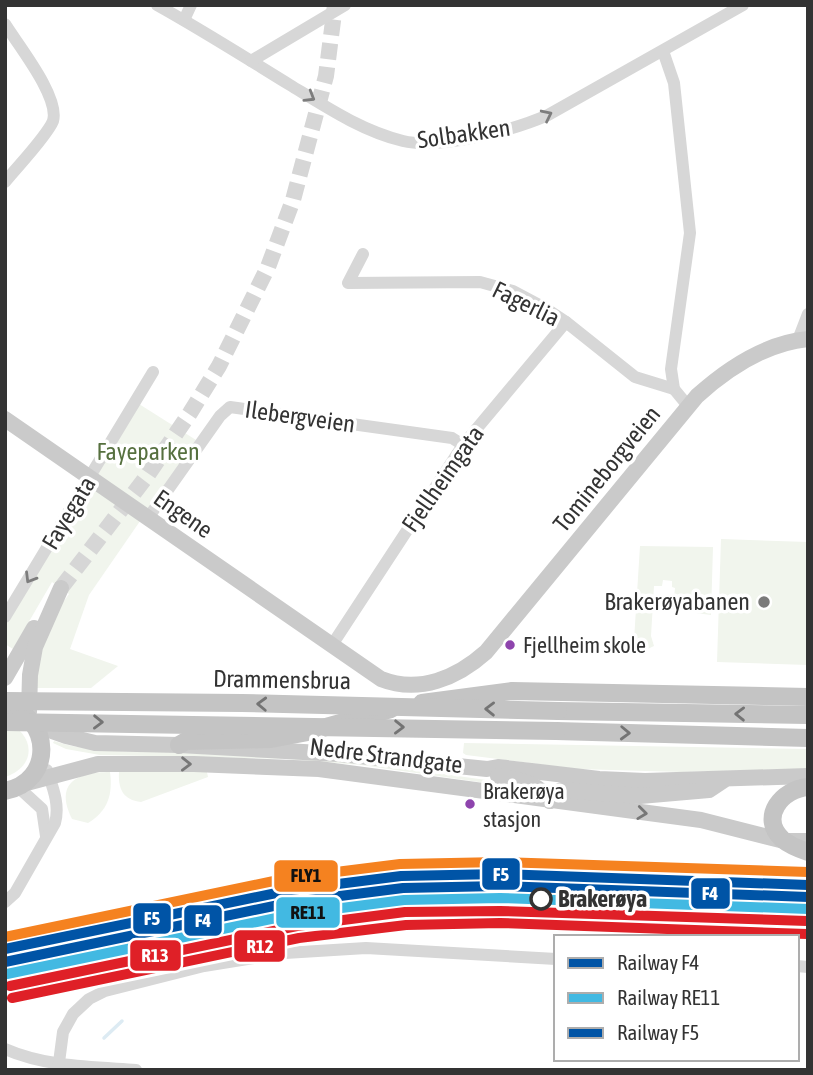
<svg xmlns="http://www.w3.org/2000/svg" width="813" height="1075" font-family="'Asap Condensed',sans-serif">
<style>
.green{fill:#f1f5ed}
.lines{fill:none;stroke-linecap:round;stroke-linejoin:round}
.stream{stroke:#ddebf3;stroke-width:3.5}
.major-tunnel{stroke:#d6d6d6;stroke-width:16;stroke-dasharray:16 8;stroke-linecap:butt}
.minor{stroke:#d7d7d7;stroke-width:12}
.major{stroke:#cacaca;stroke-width:16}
.highway{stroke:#c4c4c4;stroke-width:18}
.rail{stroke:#bebebe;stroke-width:3.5;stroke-dasharray:7 5;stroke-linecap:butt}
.highway-bridge{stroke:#c4c4c4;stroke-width:18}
.rail-1-casing{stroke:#fff;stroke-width:16}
.rail-2-casing{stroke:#fff;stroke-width:16}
.rail-3-casing{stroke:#fff;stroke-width:16}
.rail-4-casing{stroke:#fff;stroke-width:16}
.rail-5-casing{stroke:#fff;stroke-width:16}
.rail-6-casing{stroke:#fff;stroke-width:16}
.rail-1{stroke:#0054a6;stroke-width:10}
.rail-2{stroke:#42b9e2;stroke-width:10}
.rail-3{stroke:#0054a6;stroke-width:10}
.rail-4{stroke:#df2027;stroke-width:10}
.rail-5{stroke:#f58220;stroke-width:10}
.rail-6{stroke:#df2027;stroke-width:10}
.oneway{stroke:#7d7d7d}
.oneway2{stroke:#747474}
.oneway3{stroke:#777}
.poi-dot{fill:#7a7a7a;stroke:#fff;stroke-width:2.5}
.bus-dot{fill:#8e44ad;stroke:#fff;stroke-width:2.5}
.stop-dot{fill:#fff;stroke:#333;stroke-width:3.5}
.labels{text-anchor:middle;stroke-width:7;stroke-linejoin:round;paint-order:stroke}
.bus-label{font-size:22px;fill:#333;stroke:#fff;text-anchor:start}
.street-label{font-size:24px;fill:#333;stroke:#fff}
.park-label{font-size:24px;fill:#56703f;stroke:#fff}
.poi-label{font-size:24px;fill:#333;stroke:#fff;text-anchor:end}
.stop-label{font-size:24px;font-weight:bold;fill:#333;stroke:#fff;text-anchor:start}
.line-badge{stroke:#fff;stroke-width:2.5}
.badge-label{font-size:19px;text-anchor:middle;font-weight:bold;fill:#fff}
.pale-badge-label{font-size:19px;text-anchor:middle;font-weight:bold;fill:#111}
</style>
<rect width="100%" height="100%" fill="#fff"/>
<g class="green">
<path d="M139 404 196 440 89 595 70 649 118 666 91 688H37C34 656 50 619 69 594L52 582 13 649 5 644V626Z"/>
<polygon points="721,539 808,542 808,665 717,662"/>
<polygon points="640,546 713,547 711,615 696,613 692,598 679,595 677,599 674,598 675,588 672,587 672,581 663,580 662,586 654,586 651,636 654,646 633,656"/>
<path d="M5 721C35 734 38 766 5 777Z"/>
<path d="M54 741C94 754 133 751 175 752 253 756 332 761 410 765L443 774 516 784 527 789 361 765 286 759 100 755 66 749 53 743Z"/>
<polygon points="464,743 808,749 808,769 681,772 577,769 466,755 463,753"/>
<path d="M110 772C113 794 108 811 88 823L72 819C54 783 77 772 110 772Z"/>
<path d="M119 772H207L208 777 141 802C123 800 118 789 119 772Z"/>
</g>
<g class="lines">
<polyline class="stream" points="104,1038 122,1021"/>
<polyline class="major-tunnel" points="61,588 147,476 190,413 219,366 268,267 293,200 326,76 335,5"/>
<g class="minor">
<path d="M157 5C202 30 246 58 290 85 326 107 362 131 403 141 440 150 514 130 548 115L743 5"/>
<polyline points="184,20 191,5"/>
<path d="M5 24C18 45 60 97 53 121 47 136 17 167 5 182"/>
<polyline points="663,51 674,83 690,233 671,369 674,389 688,406"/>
<polyline points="251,61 345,5"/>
<polyline points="363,254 348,283 480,282 513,291 545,308 566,322 635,377 674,389"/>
<polyline points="798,340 808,314"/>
<polyline points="148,518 220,416 230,407 452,438 463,445"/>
<polyline points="5,617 153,372"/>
<polyline points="332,645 463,445 566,322"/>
<polyline points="18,787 42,809 46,836"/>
<path d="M5 902 15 893 55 823C60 805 53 788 47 770"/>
<polyline points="797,966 808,967"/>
<path d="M5 1049C46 1067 93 1067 136 1070"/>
<polyline points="58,1070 63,1032 73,1014 89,999 105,991 204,966 285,953 366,948 556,959"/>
</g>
<g class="major">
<path d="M5 419 381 679C419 694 457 678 486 652L697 396C727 369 766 343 808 339"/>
<polyline points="5,678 34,628"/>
<polyline points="29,712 30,675 35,647 61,588"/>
<polyline points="35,725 66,736 95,743 179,745 339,754 487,769 498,767 599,779 645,781 808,776"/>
<path d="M498 776C518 780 538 782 550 801"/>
<polyline points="23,784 98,764 194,764 319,769 701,820 784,841 808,841"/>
<polyline points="550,801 554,794 562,790 640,796 709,790 724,780"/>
</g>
<g class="highway">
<polyline points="422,703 512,691 808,697"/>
<path d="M5 706C53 717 54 782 5 791"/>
<polyline points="558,711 808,715"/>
<polyline points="556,731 808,738"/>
<polyline points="179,745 186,741 271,739 308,732 391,709"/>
<path d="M808 787C782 789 759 817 782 839 789 845 799 849 808 852"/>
</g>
<polyline class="rail" points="263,914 336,904 450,907"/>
<g class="highway-bridge">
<polyline points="5,701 242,703 558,711"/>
<polyline points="5,722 556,731"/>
</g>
<g class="rail-1-casing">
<polyline id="rail-1" points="5,962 293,902 403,888 500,886 808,897"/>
</g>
<g class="rail-2-casing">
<polyline id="rail-2" points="7,974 295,914 404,900 500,898 808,909"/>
</g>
<g class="rail-3-casing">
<polyline id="rail-3" points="5,949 291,890 401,876 500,874 808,885"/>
</g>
<g class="rail-4-casing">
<polyline id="rail-4" points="10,986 297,926 405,912 500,911 807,921"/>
</g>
<g class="rail-5-casing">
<polyline id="rail-5" points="5,937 288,878 400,864 501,862 808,872"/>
</g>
<g class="rail-6-casing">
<polyline id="rail-6" points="12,998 299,938 406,925 500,923 807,934"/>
</g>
<use href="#rail-1" class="rail-1"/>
<use href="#rail-2" class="rail-2"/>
<use href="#rail-3" class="rail-3"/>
<use href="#rail-4" class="rail-4"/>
<use href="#rail-5" class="rail-5"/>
<use href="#rail-6" class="rail-6"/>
</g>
<defs><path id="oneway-chevron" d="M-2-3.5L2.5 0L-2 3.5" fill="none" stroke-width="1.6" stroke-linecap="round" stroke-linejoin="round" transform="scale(1.75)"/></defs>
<g class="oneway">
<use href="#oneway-chevron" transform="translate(310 97) rotate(31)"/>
<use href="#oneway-chevron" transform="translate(547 115) rotate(-26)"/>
<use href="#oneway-chevron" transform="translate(30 578) rotate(121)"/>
</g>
<g class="oneway2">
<use href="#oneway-chevron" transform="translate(262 704) rotate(-178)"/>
<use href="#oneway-chevron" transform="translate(490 709) rotate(-179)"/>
<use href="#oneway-chevron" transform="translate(740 714) rotate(-179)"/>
<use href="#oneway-chevron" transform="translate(98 722) rotate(1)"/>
<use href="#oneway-chevron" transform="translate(399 727) rotate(1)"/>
<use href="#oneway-chevron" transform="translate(625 733) rotate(2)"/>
</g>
<g class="oneway3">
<use href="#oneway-chevron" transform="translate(186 764) rotate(1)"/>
<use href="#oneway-chevron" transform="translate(642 813) rotate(7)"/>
</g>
<circle class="poi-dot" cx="764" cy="602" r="7"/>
<g class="bus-dot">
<circle cx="510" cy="645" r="6"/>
<circle cx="470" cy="804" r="6"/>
</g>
<circle class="stop-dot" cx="541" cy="899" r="10"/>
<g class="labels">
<g class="bus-label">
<text x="523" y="653">Fjellheim skole</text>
<text x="483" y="799">Brakerøya<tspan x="483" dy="28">stasjon</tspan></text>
</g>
<g class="street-label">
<text transform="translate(464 134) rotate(-8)" y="8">Solbakken</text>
<text transform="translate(526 304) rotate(26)" y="8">Fagerlia</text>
<text transform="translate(300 417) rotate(8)" y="8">Ilebergveien</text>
<text transform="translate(607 469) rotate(-51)" y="8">Tomineborgveien</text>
<text transform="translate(443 479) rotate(-55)" y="8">Fjellheimgata</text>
<text transform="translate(69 513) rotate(-59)" y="8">Fayegata</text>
<text transform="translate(183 514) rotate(35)" y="8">Engene</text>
<text transform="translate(282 680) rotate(1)" y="8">Drammensbrua</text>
<text transform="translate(386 756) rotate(7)" y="8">Nedre Strandgate</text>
</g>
<g class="park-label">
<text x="148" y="460">Fayeparken</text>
</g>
<g class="poi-label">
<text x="750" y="610">Brakerøyabanen</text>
</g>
<g class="stop-label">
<text x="558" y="907">Brakerøya</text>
</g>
</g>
<g class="line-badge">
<rect x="481" y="857" width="40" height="34" rx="7" fill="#0054a6"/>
<rect x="273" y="859" width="66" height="34" rx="7" fill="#f58220"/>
<rect x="690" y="877" width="41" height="33" rx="7" fill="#0054a6"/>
<rect x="275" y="896" width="66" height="33" rx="7" fill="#42b9e2"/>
<rect x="132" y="902" width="40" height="33" rx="7" fill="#0054a6"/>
<rect x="183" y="904" width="40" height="33" rx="7" fill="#0054a6"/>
<rect x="233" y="929" width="53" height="34" rx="7" fill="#df2027"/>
<rect x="129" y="939" width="53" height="33" rx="7" fill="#df2027"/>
</g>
<g class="badge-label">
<text x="501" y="881">F5</text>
<text x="710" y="900">F4</text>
<text x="152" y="925">F5</text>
<text x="203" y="927">F4</text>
<text x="260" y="953">R12</text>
<text x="155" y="962">R13</text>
</g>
<g class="pale-badge-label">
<text x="306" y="882">FLY1</text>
<text x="308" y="919">RE11</text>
</g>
<rect width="813" height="1075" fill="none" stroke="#333333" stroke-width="14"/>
<rect x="554" y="935" width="245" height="126" fill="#ffffff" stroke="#adadad" stroke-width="2"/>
<rect x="568" y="958" width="35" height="10" fill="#0054a6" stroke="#adadad" stroke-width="2"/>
<text x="617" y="970" font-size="21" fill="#333333">Railway F4</text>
<rect x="568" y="993" width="35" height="10" fill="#42b9e2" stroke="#adadad" stroke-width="2"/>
<text x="617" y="1005" font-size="21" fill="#333333">Railway RE11</text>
<rect x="568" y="1028" width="35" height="10" fill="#0054a6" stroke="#adadad" stroke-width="2"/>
<text x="617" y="1040" font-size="21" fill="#333333">Railway F5</text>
</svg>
